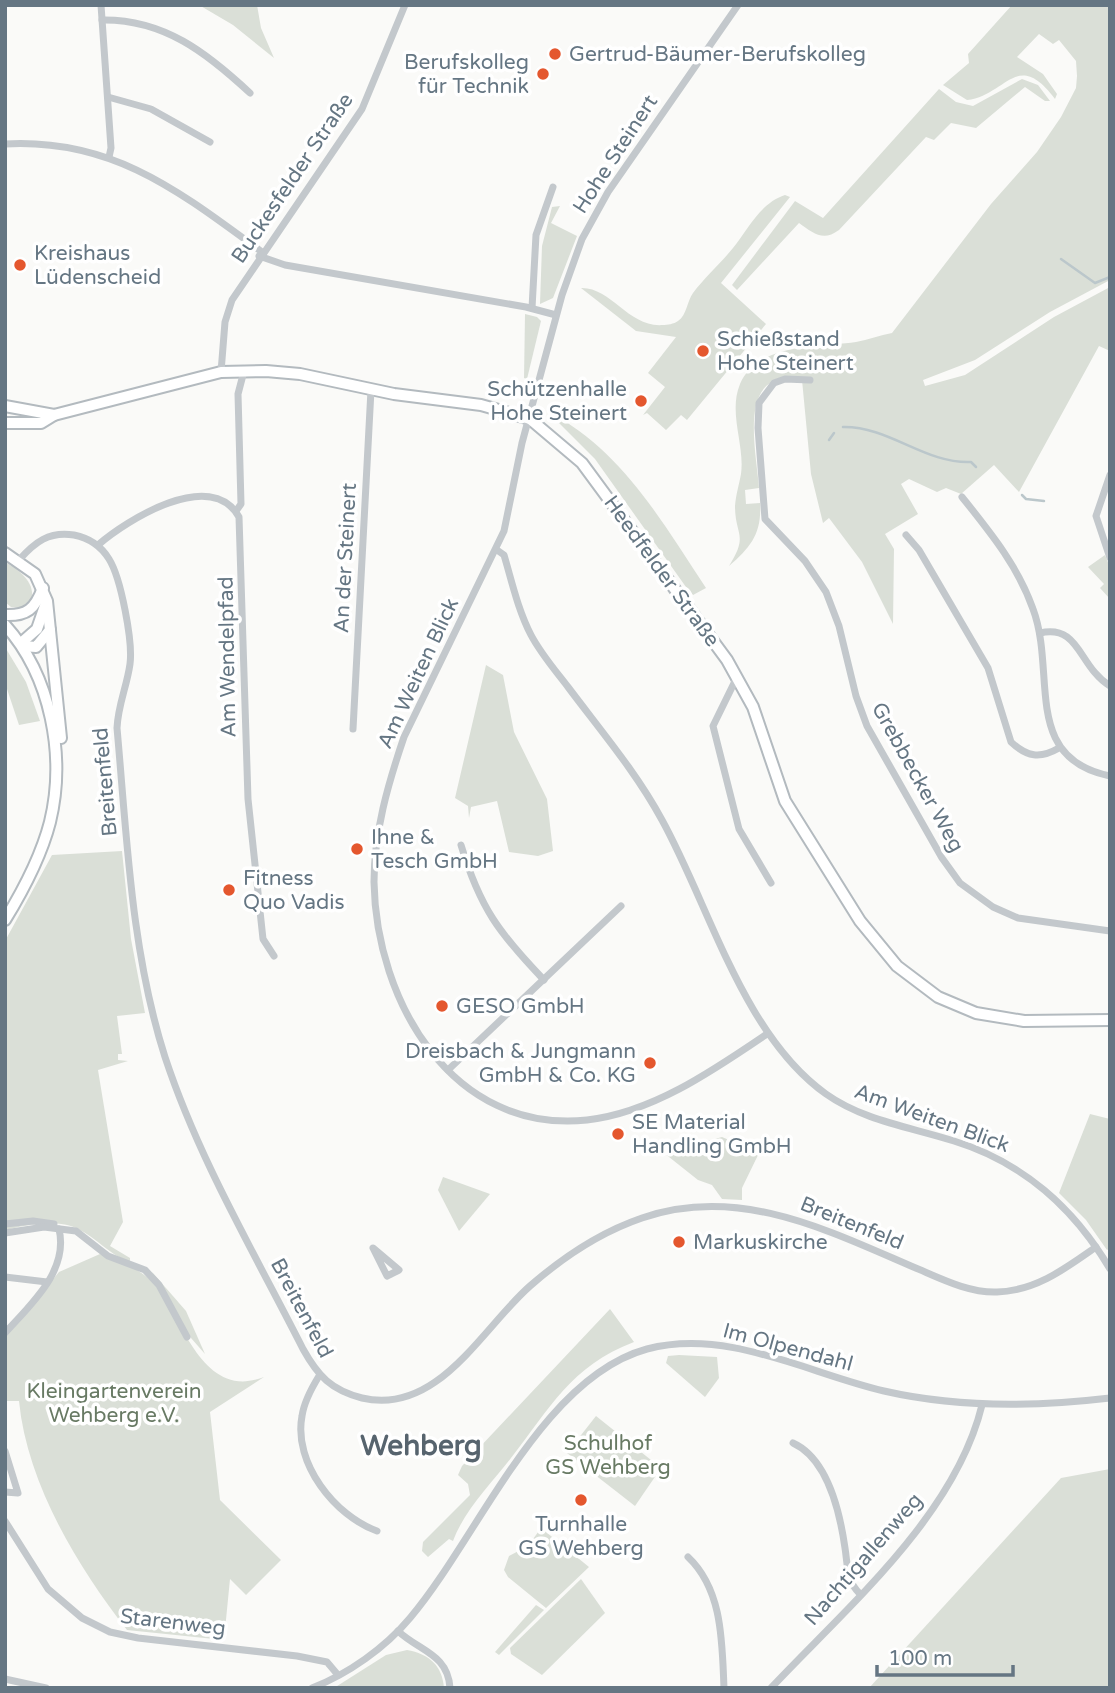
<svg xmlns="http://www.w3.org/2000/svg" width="1115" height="1693" font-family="'Varela Round',sans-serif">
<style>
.green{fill:#dadfd7}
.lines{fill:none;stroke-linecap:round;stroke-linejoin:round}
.stream{stroke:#bbc7cb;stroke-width:2.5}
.secondary-casing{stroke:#b3babf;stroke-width:14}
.minor{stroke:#c3c8cc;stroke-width:7}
.secondary{stroke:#fff;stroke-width:10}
.poi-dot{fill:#e4572e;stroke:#fff;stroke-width:2.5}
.labels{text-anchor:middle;stroke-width:7;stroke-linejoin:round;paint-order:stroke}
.poi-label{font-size:21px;fill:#657683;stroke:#fff;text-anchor:start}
.street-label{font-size:21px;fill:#657683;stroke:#fff}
.park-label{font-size:21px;fill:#687a64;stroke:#fff}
.district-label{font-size:28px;font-weight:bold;fill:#57646e;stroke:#fff}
</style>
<rect width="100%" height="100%" fill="#fafaf8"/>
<g class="green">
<polygon points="199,5 257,5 261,28 274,58 233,25"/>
<path d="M1012 5H1110V280L1050 312 975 360 923 380 925 386 965 375 1054 317 1110 287V351L1099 346 1019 492 994 465 961 494 946 488 937 492 909 479 901 484 918 514 885 534 894 549 893 624 862 562 829 518 823 523 811 474 802 380C736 366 756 448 759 488L745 490 746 504 760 503C762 533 751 547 729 566 749 534 735 536 735 506 736 494 739 485 741 474 745 445 728 413 740 384 757 343 820 347 856 342 868 340 880 335 892 333L991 204 1037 152 1061 117 1076 88 1077 76 1076 61 1059 40 1053 44 1039 34 1017 57 1043 74 1057 94 1055 99C1017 48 1007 95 967 100L943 85 969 63 968 54Z"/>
<path d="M1022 79 1038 85 1050 101H1045L1025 87 976 128 951 123 934 140 926 137 839 230C823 242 813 233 799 223L737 290 732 285 795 201 823 218 939 89 956 102 973 106Z"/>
<path d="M785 195 790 197 721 283 766 324 687 420 681 415 666 430 647 413 643 415 665 387 648 373 676 337 636 331 581 288C611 287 629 328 663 325 667 325 674 324 678 321 687 315 687 301 693 293 705 277 720 264 733 248 748 230 760 203 785 195Z"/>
<polygon points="560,206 551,223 577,236 553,298 540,304 542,246 552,207"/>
<polygon points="525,314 537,317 541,321 527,379 524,378"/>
<path d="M547 411C621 449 661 520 706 588L693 595 686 587 595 459Z"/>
<polygon points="1105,555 1110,567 1110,599 1100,588 1104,584 1088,567"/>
<path d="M5 562C19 570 34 581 32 598L21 608 11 607 5 602Z"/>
<polygon points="5,647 26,682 40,721 19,725 5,683"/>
<polygon points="486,665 503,675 514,732 547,799 553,851 538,856 509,852 497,801 471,807 469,818 468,806 455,798"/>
<path d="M122 851 131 939 145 1013 117 1016 122 1054H118V1060L128 1061 98 1070 123 1222 110 1246 130 1258V1262C109 1255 97 1238 78 1229 57 1218 26 1225 5 1230V941L52 855Z"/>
<polygon points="1090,1114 1110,1119 1110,1248 1107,1250 1086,1220 1059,1193"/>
<polygon points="722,1137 759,1153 742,1188 742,1200 722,1199 712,1185 698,1180 664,1153"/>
<polygon points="443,1177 490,1194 459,1231 438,1190"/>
<path d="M100 1254C121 1263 141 1268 156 1286 183 1320 203 1401 264 1377L210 1412 220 1500 281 1560 246 1595 230 1579 224 1640 127 1630C77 1566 27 1483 19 1401H5V1337L59 1272Z"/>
<polygon points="152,1272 186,1311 205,1354 191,1338"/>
<path d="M610 1309 634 1342C571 1366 550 1408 511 1458 491 1484 465 1509 453 1541L449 1539 428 1557 422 1551 423 1542 470 1495 468 1484 458 1475 462 1466Z"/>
<polygon points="679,1355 717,1357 719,1378 705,1397 666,1363 668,1356"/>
<polygon points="596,1416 661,1468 635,1506 567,1453"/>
<polygon points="1110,1469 1110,1688 869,1688 1061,1478"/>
<polygon points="541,1528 589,1567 546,1608 508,1577 504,1570 509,1556 528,1546"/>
<polygon points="581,1579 605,1613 542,1675 511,1654 510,1648"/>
<polygon points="536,1605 544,1610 499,1655 495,1652"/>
<path d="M407 1650C429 1654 442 1665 444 1688H334L386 1655Z"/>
</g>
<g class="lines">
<g class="stream">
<polyline points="1061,259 1095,283 1110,277"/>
<path d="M843 427C889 426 925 464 971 462L976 467"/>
<polyline points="829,440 834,433"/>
<polyline points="1022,495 1026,499 1044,501"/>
</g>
<g class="secondary-casing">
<g id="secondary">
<polyline points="5,406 54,415 221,372 266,371 300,374 394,394 481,405 530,419 582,463 727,660 753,707 785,801 860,921 897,966 938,997 976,1013 1024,1021 1110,1020"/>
<polyline points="5,423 41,423 54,415"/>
<polyline points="5,553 35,574 47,601 61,738"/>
<path d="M5 615C27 616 35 609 43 588"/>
<path d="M5 625C51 676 66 756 50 822 41 857 24 889 5 920"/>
<polyline points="21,643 37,629 46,603"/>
<polyline points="23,646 36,647 50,630"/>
</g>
</g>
<g class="minor">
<polyline points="101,5 111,148 109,157"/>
<path d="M738 5 608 192 582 239 562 295 522 443 504 531 404 737C388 784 374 832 374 882 376 1001 452 1134 587 1120 652 1113 714 1070 767 1034"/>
<path d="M102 20C164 19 207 53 250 93"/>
<polyline points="108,97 151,109 210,142"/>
<path d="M5 144C113 138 180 192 262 252"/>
<polyline points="259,256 285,265 526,307 556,315"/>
<polyline points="532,308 536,235 553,187"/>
<polyline points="221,372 225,322 232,300 362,109 405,5"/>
<polyline points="810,380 785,379 774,383 759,403 758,428 765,519 805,561 826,592 839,626 856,696 867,726 942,858 960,883 993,907 1018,918 1110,931"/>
<polyline points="1110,475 1096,516 1110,558"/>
<path d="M962 497C990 532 1018 566 1033 609 1057 673 1021 758 1110 776"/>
<polyline points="236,511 241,504 238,394 244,371"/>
<path d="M906 535 919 550 988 668 1011 742C1027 757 1040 759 1059 748"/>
<path d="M98 545C127 520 211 467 239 517L248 799 263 939 274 956"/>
<path d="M497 550 504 555C512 582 518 610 531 635 541 654 555 670 568 687 601 731 636 772 662 820 710 907 743 1035 826 1094 864 1121 911 1127 954 1141 1022 1162 1074 1208 1110 1269"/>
<path d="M19 560C35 542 49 531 74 535 89 538 101 546 109 559 121 578 133 642 130 664 127 686 118 705 117 728 127 838 131 951 165 1057 199 1160 255 1254 303 1349 318 1376 331 1390 362 1398 438 1416 482 1328 530 1286 562 1258 601 1232 642 1218 737 1185 825 1229 911 1266 938 1277 967 1293 997 1292 1036 1291 1066 1268 1096 1247"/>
<path d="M1040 633C1080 624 1078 666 1110 686"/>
<polyline points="737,677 713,726 739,829 771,883"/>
<polyline points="353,729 371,390"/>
<path d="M461 845C480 908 499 933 544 980"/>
<polyline points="448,1070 621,906"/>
<polyline points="5,1224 33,1221 54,1224"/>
<polyline points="5,1233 44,1227 76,1231 108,1256 145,1270 159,1285 187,1337"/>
<polygon points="373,1248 399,1270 387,1276"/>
<polyline points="5,1277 47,1282"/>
<path d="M5 1333C31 1304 69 1271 59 1229"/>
<path d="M319 1376C311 1389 304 1402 302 1416 293 1463 335 1516 377 1531"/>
<path d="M793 1443C828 1459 840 1513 845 1548 848 1567 846 1580 860 1594"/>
<polyline points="5,1451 18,1493 5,1492"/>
<polyline points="5,1521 48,1589 82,1618 110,1632 138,1638 297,1656 327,1662 338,1675"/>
<path d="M688 1557C723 1590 722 1643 724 1688"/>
<path d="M398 1631C419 1651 448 1654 450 1688"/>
<polyline points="5,1679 46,1688"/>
<path d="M312 1688C348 1674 385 1648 410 1618 478 1538 541 1378 647 1349 728 1328 807 1373 884 1391 958 1408 1034 1407 1110 1398"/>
<path d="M771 1688C847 1607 955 1516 982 1405"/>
</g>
<use href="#secondary" class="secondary"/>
</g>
<g class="poi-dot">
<circle cx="555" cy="54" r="7"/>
<circle cx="543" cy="74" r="7"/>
<circle cx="20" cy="265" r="7"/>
<circle cx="703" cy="351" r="7"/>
<circle cx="641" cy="401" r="7"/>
<circle cx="357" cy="849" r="7"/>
<circle cx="229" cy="890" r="7"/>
<circle cx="442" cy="1006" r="7"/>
<circle cx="650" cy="1063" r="7"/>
<circle cx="618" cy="1134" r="7"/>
<circle cx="679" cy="1242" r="7"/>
<circle cx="581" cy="1500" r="7"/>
</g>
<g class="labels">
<g class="poi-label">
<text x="569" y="61">Gertrud-Bäumer-Berufskolleg</text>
<text x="529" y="69" text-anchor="end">Berufskolleg<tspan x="529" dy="24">für Technik</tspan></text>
<text x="34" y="260">Kreishaus<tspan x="34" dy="24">Lüdenscheid</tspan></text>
<text x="717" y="346">Schießstand<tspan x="717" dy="24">Hohe Steinert</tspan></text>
<text x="627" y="396" text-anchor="end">Schützenhalle<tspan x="627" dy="24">Hohe Steinert</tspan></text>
<text x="371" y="844">Ihne &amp;<tspan x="371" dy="24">Tesch GmbH</tspan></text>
<text x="243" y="885">Fitness<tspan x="243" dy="24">Quo Vadis</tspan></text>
<text x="456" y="1013">GESO GmbH</text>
<text x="636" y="1058" text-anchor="end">Dreisbach &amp; Jungmann<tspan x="636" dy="24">GmbH &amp; Co. KG</tspan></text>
<text x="632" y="1129">SE Material<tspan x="632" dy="24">Handling GmbH</tspan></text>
<text x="693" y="1249">Markuskirche</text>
<text x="581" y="1531" text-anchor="middle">Turnhalle<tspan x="581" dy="24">GS Wehberg</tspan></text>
</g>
<g class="street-label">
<text transform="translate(615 154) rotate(-57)" y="7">Hohe Steinert</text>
<text transform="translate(292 178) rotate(-56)" y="7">Buckesfelder Straße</text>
<text transform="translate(345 558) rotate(-87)" y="7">An der Steinert</text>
<text transform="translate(662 571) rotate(54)" y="7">Heedfelder Straße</text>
<text transform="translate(227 657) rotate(-91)" y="7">Am Wendelpfad</text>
<text transform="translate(418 673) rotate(-65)" y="7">Am Weiten Blick</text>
<text transform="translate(918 777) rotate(61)" y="7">Grebbecker Weg</text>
<text transform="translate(105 782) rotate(-95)" y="7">Breitenfeld</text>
<text transform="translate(932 1118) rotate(20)" y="7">Am Weiten Blick</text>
<text transform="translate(852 1223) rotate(22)" y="7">Breitenfeld</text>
<text transform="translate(302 1308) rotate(62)" y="7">Breitenfeld</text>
<text transform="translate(788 1347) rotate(15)" y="7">Im Olpendahl</text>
<text transform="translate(863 1559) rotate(-49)" y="7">Nachtigallenweg</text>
<text transform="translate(173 1622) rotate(7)" y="7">Starenweg</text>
</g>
<g class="park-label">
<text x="114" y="1398">Kleingartenverein<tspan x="114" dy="24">Wehberg e.V.</tspan></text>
<text x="608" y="1450">Schulhof<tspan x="608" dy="24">GS Wehberg</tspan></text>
</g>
<g class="district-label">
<text x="421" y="1455">Wehberg</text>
</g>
</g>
<rect width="1115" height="1693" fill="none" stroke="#657683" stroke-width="14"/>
<path d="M877 1665v10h136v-10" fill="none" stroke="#657683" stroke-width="3.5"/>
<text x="888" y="1665" font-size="21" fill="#657683" stroke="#ffffff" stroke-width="5" paint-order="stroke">100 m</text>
</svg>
